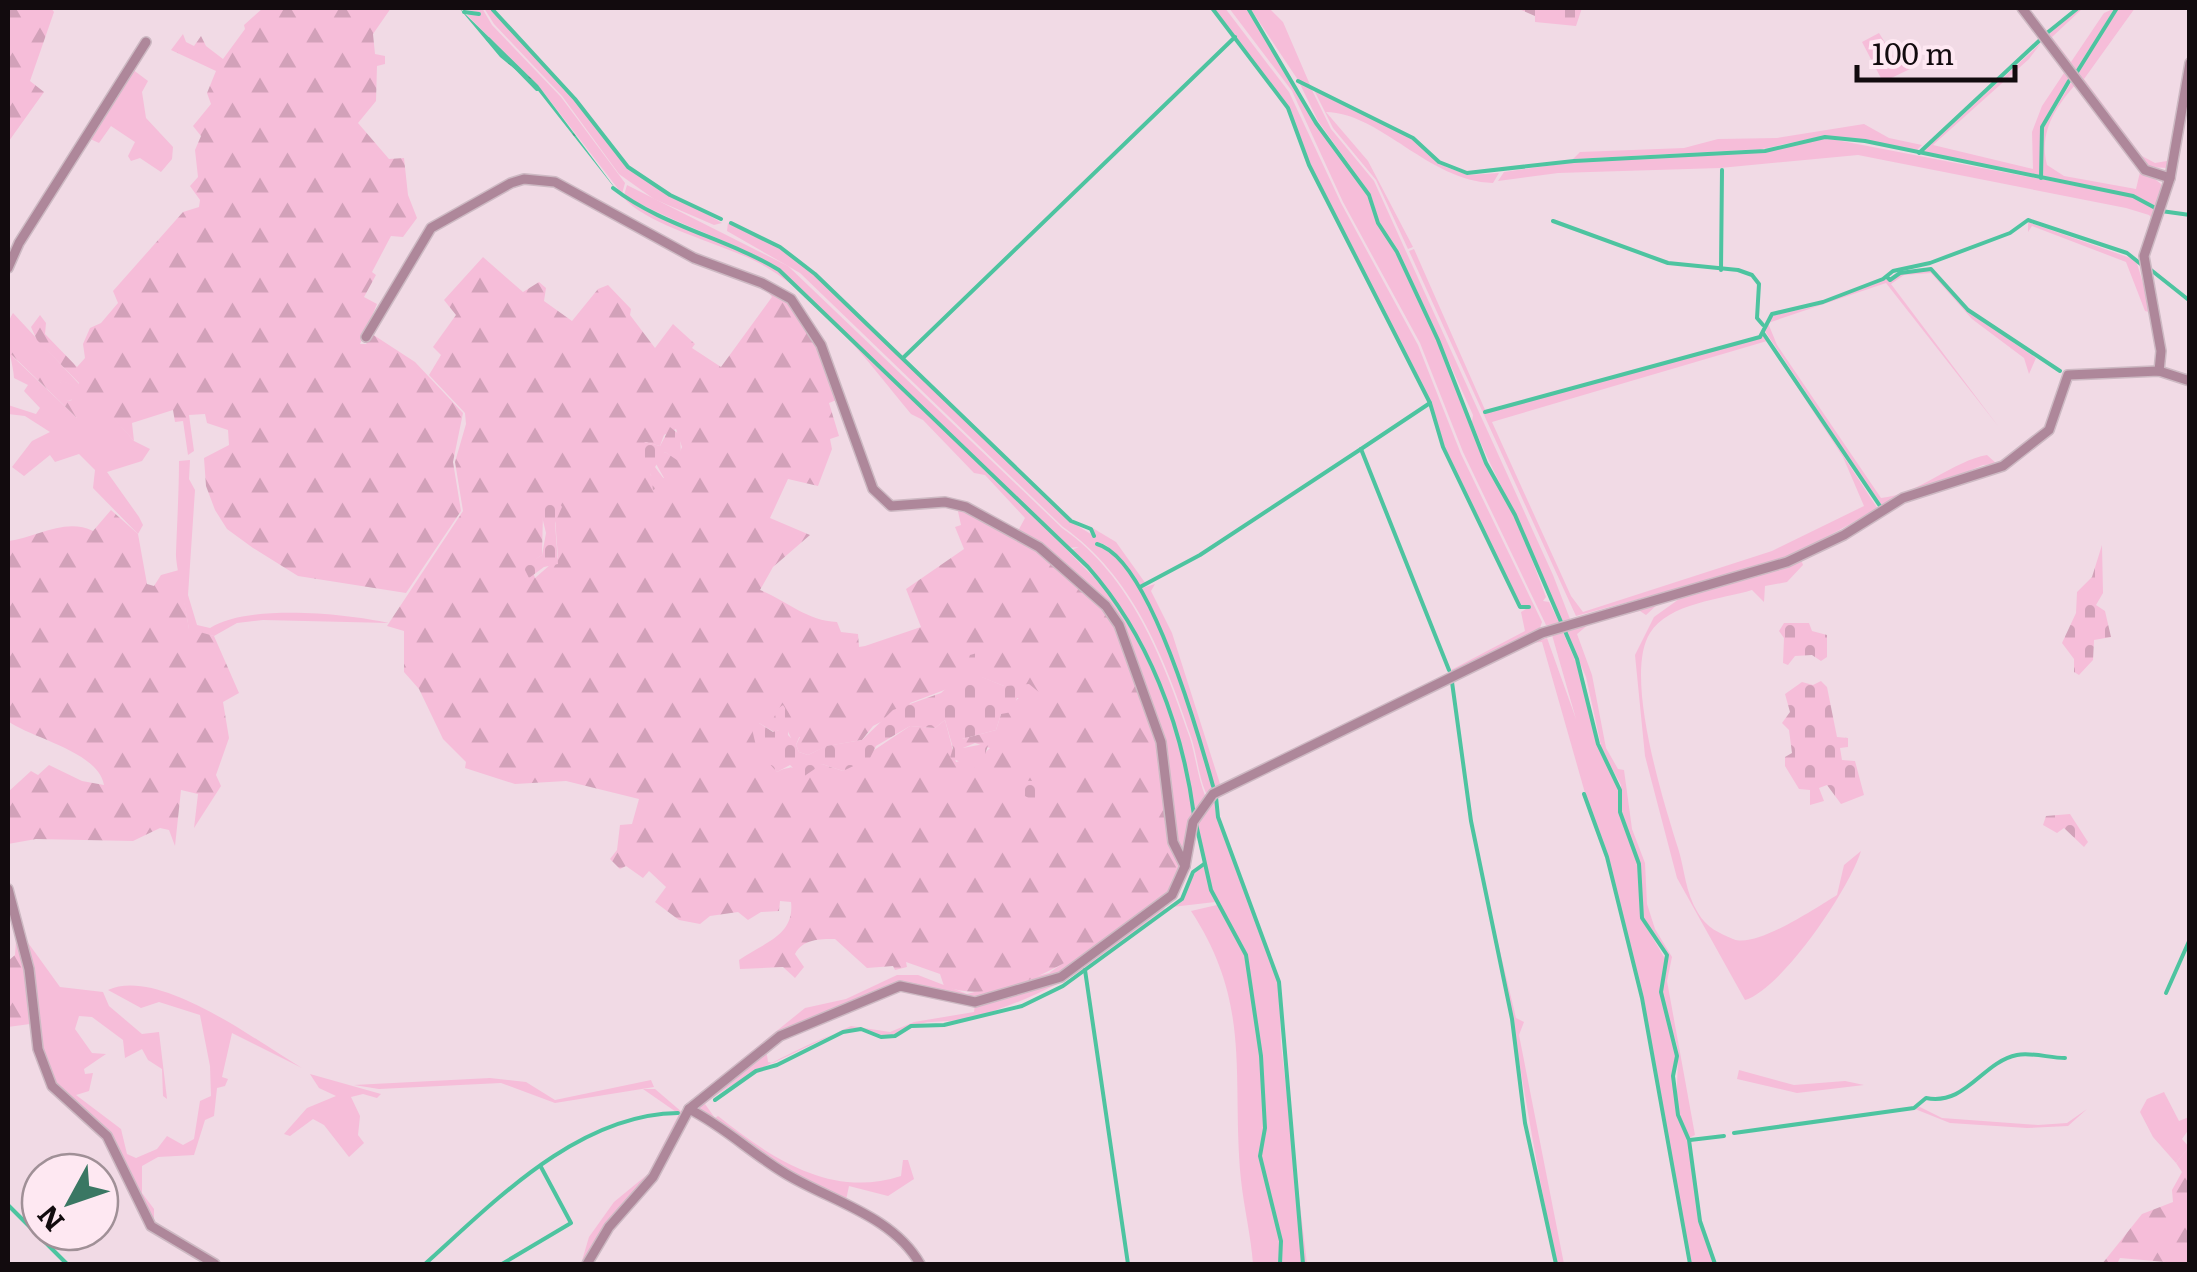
<svg xmlns="http://www.w3.org/2000/svg" width="2197" height="1272" font-family="Literata,serif">
<style>
.green{fill:#f6bdd9;fill-rule:evenodd}
.forest{fill:url(#forest-firs);fill-rule:evenodd}
.cemetery{fill:url(#cemetery-stones)}
.water{fill:url(#water-ripples)}
.lines{fill:none;stroke-linecap:round;stroke-linejoin:round}
.stream{stroke:#4dc4a0;stroke-width:4}
.street-casing{stroke:#cdb9c3;stroke-width:12}
.street{stroke:#ae879a;stroke-width:9}
</style>
<defs>
<pattern id="forest-firs" width="22" height="20" patternUnits="userSpaceOnUse" patternTransform="scale(2.5)"><rect width="22" height="20" fill="#f6bdd9"/><path d="M5 1l3.5 6h-7zM16 11l3.5 6h-7z" fill="#d2a1b9"/></pattern>
<pattern id="cemetery-stones" width="16" height="16" patternUnits="userSpaceOnUse" patternTransform="scale(2.5)"><rect width="16" height="16" fill="#f6bdd9"/><path d="M2 7V4a2 2 0 0 1 4 0v3zM10 15v-3a2 2 0 0 1 4 0v3z" fill="#d2a1b9"/></pattern>
<pattern id="water-ripples" width="26" height="14" patternUnits="userSpaceOnUse" patternTransform="scale(2.5)"><rect width="26" height="14" fill="#4dc4a0"/><path d="M2 4q2-2 4 0t4 0M15 11q2-2 4 0t4 0" fill="none" stroke="#42a789"/></pattern>
</defs>
<rect width="100%" height="100%" fill="#f1dae5"/>
<g class="green">
<polygon points="462,8 482,8 492,25 561,97 625,183 622,194 544,93 467,15 479,13"/>
<polygon points="484,8 499,8 492,10 565,88 627,168 722,223 714,225 654,199 619,174 562,96 494,24"/>
<polygon points="1213,8 1225,8 1289,92 1341,203 1418,345 1461,454 1542,622 1539,631 1452,674 1451,670 1525,631 1521,612 1529,607 1520,607 1444,446 1430,402 1309,164 1289,108"/>
<polygon points="1229,8 1247,8 1316,123 1368,196 1377,223 1397,253 1437,340 1485,463 1515,515 1546,597 1543,601 1549,602 1560,624 1546,625 1463,452 1420,343 1343,202 1292,91"/>
<path d="M1250 8H1269L1283 22 1311 87 1301 83 1311 88 1331 129 1374 181 1553 575 1570 619 1566 623C1554 615 1548 590 1542 575 1522 522 1493 475 1472 422L1473 415 1399 251 1379 222 1371 195 1318 121 1298 80Z"/>
<polygon points="2079,8 2083,8 2052,37 2071,62 2104,13 2115,8 2074,73 2047,36"/>
<polygon points="2119,8 2135,8 2084,79 2142,156 2155,163 2173,160 2168,168 2147,167 2076,76"/>
<polygon points="1879,33 1897,62 1904,60 1910,69 1883,82 1862,42"/>
<polygon points="2041,43 2029,59 1933,145 2033,169 2032,132 2042,106 2064,73 2069,79 2040,127 2040,178 1922,152"/>
<polygon points="132,69 148,81 142,92 146,118 173,147 172,159 161,172 140,158 131,161 128,156 135,142 111,126 99,143 88,138"/>
<path d="M2072 81 2075 85C2054 109 2039 133 2047 165L2064 176 2136 189 2141 168 2161 184 2160 208 2134 195 2043 178V129Z"/>
<path d="M1314 90 1413 139 1446 167 1468 175 1499 173 1493 183C1428 181 1381 113 1326 112L1368 161 1413 247 1408 249 1376 180 1333 128Z"/>
<polygon points="1864,124 1889,138 1922,145 1917,150 1823,136 1762,149 1573,159 1580,152 1684,148 1718,139 1777,138"/>
<polygon points="1826,138 2133,197 2159,211 2155,222 2149,215 2126,208 1858,155 1720,168 1558,173 1498,181 1504,172 1574,162 1766,152"/>
<path d="M627 185 788 266 1062 528C1132 577 1163 659 1190 738 1196 758 1198 779 1206 798L1195 814C1180 716 1144 619 1071 550L1079 547 1068 548 1054 535 780 269C730 239 674 224 624 195Z"/>
<path d="M623 197C672 228 729 241 779 270L978 459 1119 603 1159 685 1181 745 1194 818 1185 859 1175 842 1136 671 1018 531 1025 518 985 475 974 473 923 420 911 414C869 363 824 302 766 267 728 244 649 228 623 197Z"/>
<polygon points="2028,222 2136,260 2152,313 2145,311 2126,262 2032,226 2028,232"/>
<path d="M728 223 779 248 814 274 1070 521 1094 536 1091 527 1116 542 1146 584 1140 585 1107 546 1101 543 1097 544C1124 553 1141 594 1155 617L1142 588 1155 584 1151 591 1172 633 1221 787 1206 793C1198 775 1197 753 1190 734 1164 656 1132 575 1063 527L800 273 727 231Z"/>
<path d="M1414 249 1486 412 1764 335 1878 509 1784 560 1576 616 1409 251ZM1767 341 1843 457 1864 506 1772 551 1583 612 1571 596 1492 422Z"/>
<path d="M1930 270 1967 311 2036 358 2029 374 2024 358 1972 319 1931 273 1904 275 1891 284 1998 426 1886 283 1768 323 1777 345 1881 498C1917 495 1955 460 1987 455L1997 464 1983 465 1882 507 1765 331V325L1774 315 1813 307 1900 274Z"/>
<path d="M13 313 79 384V388L59 380 73 399 68 401 11 355 77 418 85 412 110 414 134 441 150 449 142 461 107 472 139 517 143 525 138 534 93 488 95 470 79 454 55 462 50 455 24 476 12 467 32 441 50 432 25 416 8 414V405L36 414 40 408 24 391 28 385 14 378C13 358 0 333 13 313Z"/>
<path d="M190 460 189 479 195 490 188 595 197 625 210 628C247 604 344 613 389 623L263 620 237 623 214 636 189 630C187 612 175 564 176 553 177 524 179 491 179 461Z"/>
<path d="M1801 559 1803 565 1787 582 1765 586 1764 602 1752 590C1723 599 1668 603 1650 633 1623 675 1664 803 1678 848 1685 870 1685 892 1698 913 1707 928 1719 933 1733 939 1756 949 1817 907 1837 895L1844 865 1861 851C1850 888 1782 989 1745 1000L1677 878 1645 756 1635 655 1654 617 1686 594Z"/>
<path d="M1660 602 1646 615 1640 611 1589 624 1577 634 1592 675 1606 748 1618 769 1624 770 1632 829 1645 863 1647 904 1655 929 1672 957 1667 981 1695 1135 1689 1138C1672 1111 1678 1084 1678 1054 1677 1037 1668 1025 1664 1009 1660 996 1664 982 1664 970L1660 991 1676 1056 1673 1076 1677 1115 1689 1141 1699 1221 1714 1264H1691L1643 998 1608 857 1585 793 1542 642 1530 643 1547 638 1576 719 1552 635 1562 630 1585 683 1597 744 1619 789 1620 812 1638 864 1641 918 1667 962 1668 953 1643 918 1639 861 1622 812 1621 785 1602 750 1586 677 1565 629Z"/>
<path d="M1216 797 1217 817 1279 982 1281 1044 1307 1264H1253C1251 1236 1244 1208 1241 1180 1231 1077 1253 1005 1191 911L1217 905 1224 914 1212 890 1215 902 1172 907C1186 895 1188 876 1203 866L1211 885 1196 818Z"/>
<polygon points="1183,866 1171,894 1060,976 971,1000 891,985 796,1024 684,1106 805,1008 846,999 897,975 918,975 967,994 1049,973 1160,895"/>
<path d="M1162 908 1167 909C1109 960 1044 997 971 1018 953 1023 926 1019 910 1027 902 1030 898 1034 889 1036 875 1036 864 1026 851 1029 820 1035 728 1084 705 1104L715 1118 718 1116C771 1158 831 1199 901 1176L903 1160H908L914 1179 888 1196 849 1186 846 1200 789 1172 692 1108 766 1049 768 1062 773 1063 851 1026 890 1032 914 1022 974 1012 975 1004 1062 979Z"/>
<path d="M1493 922 1516 1018 1524 1022 1519 1035 1564 1264H1557C1532 1151 1517 1036 1493 922Z"/>
<path d="M21 933 60 987 103 992 109 1006 142 1034 159 1032 167 1099 163 1096 162 1069 148 1060 142 1049 125 1058 123 1040 92 1017 79 1016 75 1029 92 1053 106 1054 84 1069 85 1074 93 1073 89 1091 76 1095 121 1129 127 1154 136 1158 157 1149 167 1136 183 1145 194 1139 200 1101 211 1096 210 1066 200 1015 159 1002 141 1008 108 990C159 966 259 1043 302 1068L232 1033 222 1077 228 1079 225 1086 217 1088 214 1116 205 1120 194 1155 158 1157 142 1166V1193L154 1209V1222L224 1264 152 1223 109 1135 55 1088 42 1056 30 964Z"/>
<polygon points="1739,1070 1794,1085 1845,1081 1864,1085 1797,1093 1737,1079"/>
<polygon points="310,1074 381,1094 377,1098 363,1094 351,1097 360,1116 358,1135 364,1143 349,1157 324,1125 313,1119 290,1136 284,1134 307,1108 336,1096 319,1088"/>
<polygon points="490,1078 526,1082 555,1100 651,1080 654,1087 555,1103 501,1083 379,1089 354,1085"/>
<polygon points="643,1089 655,1089 683,1113 652,1177 581,1264 589,1237 614,1202 648,1174 679,1114"/>
<polygon points="2164,1092 2179,1121 2189,1117 2189,1129 2182,1139 2189,1147 2176,1163 2153,1137 2140,1112 2147,1099"/>
<polygon points="1918,1106 1942,1118 2038,1125 2067,1123 2087,1109 2068,1126 2027,1128 1950,1123 1915,1109"/>
</g>
<g class="forest">
<polygon points="8,8 51,8 54,12 30,81 44,92 9,141"/>
<polygon points="263,8 391,8 373,34 375,54 385,56 385,64 377,66 376,101 358,123 389,159 404,158 408,195 417,218 403,237 391,236 372,272 376,275 364,297 377,304 360,344 366,344 372,334 415,362 463,413 453,462 461,511 406,593 298,576 253,548 227,529 215,510 206,486 204,458 229,445 228,430 207,423 205,414 189,415 194,451 188,455 183,421 175,422 173,410 132,423 134,441 110,415 98,423 85,413 78,419 11,354 14,346 46,373 68,401 72,400 58,379 78,387 79,383 37,340 31,327 40,315 46,323 45,334 77,367 85,358 83,344 90,328 101,323 118,303 113,291 183,212 199,207 200,200 190,186 198,177 195,150 201,136 193,126 211,104 207,93 216,71 171,50 183,34 186,42 194,46 201,36 206,46 223,59 245,29 244,25"/>
<path d="M483 257 523 292 539 282 546 288 544 301 572 321 598 289 608 285 631 309 630 315 655 348 673 324 695 344 692 348 721 367 772 297 761 284C807 309 820 353 839 399L829 403 839 436 830 439 832 449 818 486 788 479 770 518 810 535 773 567 760 590C787 601 807 621 837 622L841 632 858 634 859 647 865 646 921 627 906 589 964 549 955 527 961 525 957 507 1032 545 1108 612 1158 742 1173 843 1183 866C1173 874 1170 887 1159 896 1110 937 1010 1013 944 986L940 974 906 962 907 967 895 970 893 966 867 968 835 939C819 939 803 939 795 954L804 967 795 978 783 967 740 969 739 960C763 943 795 936 791 902L780 901 779 911 761 912 748 920 738 912 710 916 700 924 679 920 655 902 666 887 649 871 643 878 626 866 620 869 610 859 617 850 620 825 632 824 639 799 566 781 515 784 465 768 466 762 443 739 419 689 404 672V631L387 626 463 511 455 462 466 424 465 413 429 375 441 355 433 347 456 315 444 300ZM676 429 682 447 677 459 665 452 655 462 664 478 651 476 645 442 660 446 664 435ZM543 513 555 517 558 558 535 578 530 563 542 555ZM981 659V677L1004 686H1023L1028 699 1021 696 1001 714 996 730 962 739 959 746 963 748 975 743 990 748 976 761 973 757 956 762 945 720 935 728 910 726 843 771 822 764C807 771 793 763 777 772L759 744V723L774 732 786 727 791 738 800 737 796 745 799 752 808 755 827 746 862 740 873 726 908 708 910 703 947 689Z"/>
<path d="M111 510 138 534 147 584 154 586 161 575 179 570 189 629 214 636 239 693 223 702 229 738 216 775 221 786 194 828 198 794 181 790 175 846 169 830 160 828 133 841 36 839 8 844V792L31 771 38 775 49 765 82 781 104 785C98 751 30 738 8 721V541C36 538 65 517 93 531Z"/>
<polygon points="16,940 29,984 33,1028 30,1024 8,1027 8,961 15,955"/>
<polygon points="2189,1147 2189,1264 2120,1258 2117,1264 2102,1264 2142,1214 2173,1202 2172,1190 2182,1172 2176,1163"/>
</g>
<g class="cemetery">
<polygon points="1582,8 1576,26 1535,22 1535,16 1519,9"/>
<polygon points="670,427 680,435 681,455 677,460 665,452 655,467 664,479 663,485 653,490 651,475 637,451 645,442 660,446"/>
<polygon points="541,496 558,500 562,507 555,523 558,564 544,567 529,578 523,566 542,555 546,533 538,500"/>
<polygon points="2102,545 2103,593 2096,605 2105,611 2111,637 2094,640 2093,660 2079,675 2074,672 2074,659 2062,643 2076,613 2077,592 2092,577"/>
<polygon points="1784,623 1809,623 1812,631 1827,635 1827,657 1821,661 1812,655 1795,656 1788,665 1783,663 1784,638 1779,631"/>
<polygon points="977,653 981,654 982,677 1004,686 1029,684 1040,693 1035,700 1017,698 1012,712 1001,714 996,730 962,739 963,748 989,743 980,768 975,768 973,758 961,762 950,758 953,748 945,720 935,728 910,726 876,746 870,758 843,771 822,764 803,777 790,765 777,772 757,750 752,729 759,723 773,732 779,730 774,711 783,705 789,714 788,735 791,738 796,729 802,730 796,745 799,752 808,755 826,746 862,740 893,710 941,693 963,673 970,655"/>
<polygon points="1821,681 1827,687 1837,737 1848,738 1848,747 1840,748 1842,760 1855,761 1864,795 1841,804 1827,785 1819,788 1824,801 1810,805 1810,790 1799,789 1785,766 1785,757 1792,753 1789,730 1782,723 1790,712 1785,694 1802,682 1813,685"/>
<polygon points="1014,780 1048,782 1059,793 1055,800 1039,804 1025,796 1014,800"/>
<polygon points="2070,814 2088,842 2084,847 2064,828 2057,833 2043,825 2046,816"/>
</g>
<polygon class="water" points="459,8 538,85 621,196 532,83 500,57"/>
<g class="lines">
<g class="stream">
<polyline points="1212,8 1288,108 1309,165 1430,403"/>
<polyline points="1248,8 1316,123 1369,195 1378,223 1397,252 1438,340 1486,463 1515,515 1577,659 1598,744 1620,790 1620,812 1639,864 1642,918 1667,955 1661,992 1677,1056 1673,1076 1678,1115 1689,1140 1700,1221 1715,1264"/>
<polyline points="493,10 575,99 628,167 670,195 721,219"/>
<polyline points="464,12 479,14"/>
<polyline points="2047,33 2078,8"/>
<polyline points="488,39 537,89"/>
<polyline points="2077,72 2117,8"/>
<polyline points="1298,81 1413,138 1439,162 1467,173 1574,161 1765,151 1825,137 1865,141 2133,196 2161,211 2190,215"/>
<polyline points="1919,153 2040,40"/>
<polyline points="2041,178 2042,127 2069,81"/>
<path d="M613 188C662 226 726 238 779 270L1088 567C1148 635 1182 725 1194 815"/>
<polyline points="1553,221 1668,263 1738,270 1752,275 1759,284 1757,318 1763,325"/>
<polyline points="731,223 780,247 815,274 1071,521 1091,529 1094,536"/>
<polyline points="1721,270 1722,170"/>
<polyline points="2151,270 2190,301"/>
<polyline points="1887,277 1890,280 1900,273 1931,269 1968,310 2060,371"/>
<polyline points="1763,333 1880,506"/>
<polyline points="904,357 1235,37"/>
<polyline points="1485,412 1760,337 1772,314 1823,302 1883,279 1893,271 1930,263 2010,233 2028,220 2127,253 2142,265"/>
<polyline points="1361,449 1430,403 1443,447 1520,607 1529,607"/>
<path d="M1097 544C1149 558 1199 736 1213 786"/>
<polyline points="1140,587 1200,555 1361,449 1449,670"/>
<polyline points="1452,682 1471,821 1512,1019 1525,1123 1556,1264"/>
<polyline points="1584,794 1607,857 1642,998 1690,1264"/>
<polyline points="1216,797 1218,817 1279,982 1303,1264"/>
<polyline points="1196,824 1211,890 1246,955 1261,1056 1265,1128 1260,1156 1281,1241 1280,1264"/>
<polyline points="1085,970 1128,1264"/>
<polyline points="2166,993 2190,939"/>
<polyline points="715,1100 756,1071 777,1065 843,1032 861,1029 881,1037 895,1036 911,1026 944,1025 1022,1006 1063,986 1182,899 1193,872 1204,864"/>
<path d="M1734 1133 1914 1108 1926 1098C1966 1106 1982 1062 2017 1055 2031 1052 2050 1058 2065 1058"/>
<polyline points="1690,1140 1724,1136"/>
<polyline points="8,1205 67,1264"/>
<path d="M425 1264C494 1202 578 1114 678 1113"/>
<polyline points="502,1264 571,1223 541,1167"/>
</g>
<g class="street-casing">
<g id="street">
<polyline points="2022,8 2145,170 2170,178"/>
<polyline points="8,268 19,243 146,42"/>
<polyline points="366,337 431,228 511,183 524,179 555,182 694,258 762,283 791,299 821,345 873,489 891,506 945,502 966,507 1039,547 1106,606 1119,625 1161,742 1173,842 1185,866"/>
<polyline points="2159,371 2161,351 2144,256 2170,178 2190,63"/>
<polyline points="8,889 29,969 38,1049 52,1086 107,1136 151,1226 215,1264"/>
<path d="M689 1109C725 1127 752 1154 786 1174 831 1201 893 1216 920 1264"/>
<polyline points="587,1264 609,1227 653,1177 689,1109 780,1036 900,986 975,1002 1061,977 1172,895 1185,866 1193,822 1213,794 1542,633 1787,562 1844,535 1903,498 2003,466 2049,430 2068,375 2159,371 2190,381"/>
</g>
</g>
<use href="#street" class="street"/>
</g>
<rect width="2197" height="1272" fill="none" stroke="#120b0e" stroke-width="20"/>
<g transform="translate(70 1202) rotate(230)"><circle r="48" fill="#fee8f2" stroke="#a09097" stroke-width="2.5"/>
<path d="M0-8L18 38L0 25L-18 38Z" fill="#3a7763"/>
<text y="-15" font-size="28" font-weight="bold" text-anchor="middle" fill="#120b0e">N</text>
</g>
<path d="M1857 65v15h158v-15" fill="none" stroke="#120b0e" stroke-width="5"/>
<text x="1872" y="65" font-size="30" fill="#120b0e" stroke="#fee8f2" stroke-width="8" paint-order="stroke">100 m</text>
</svg>
